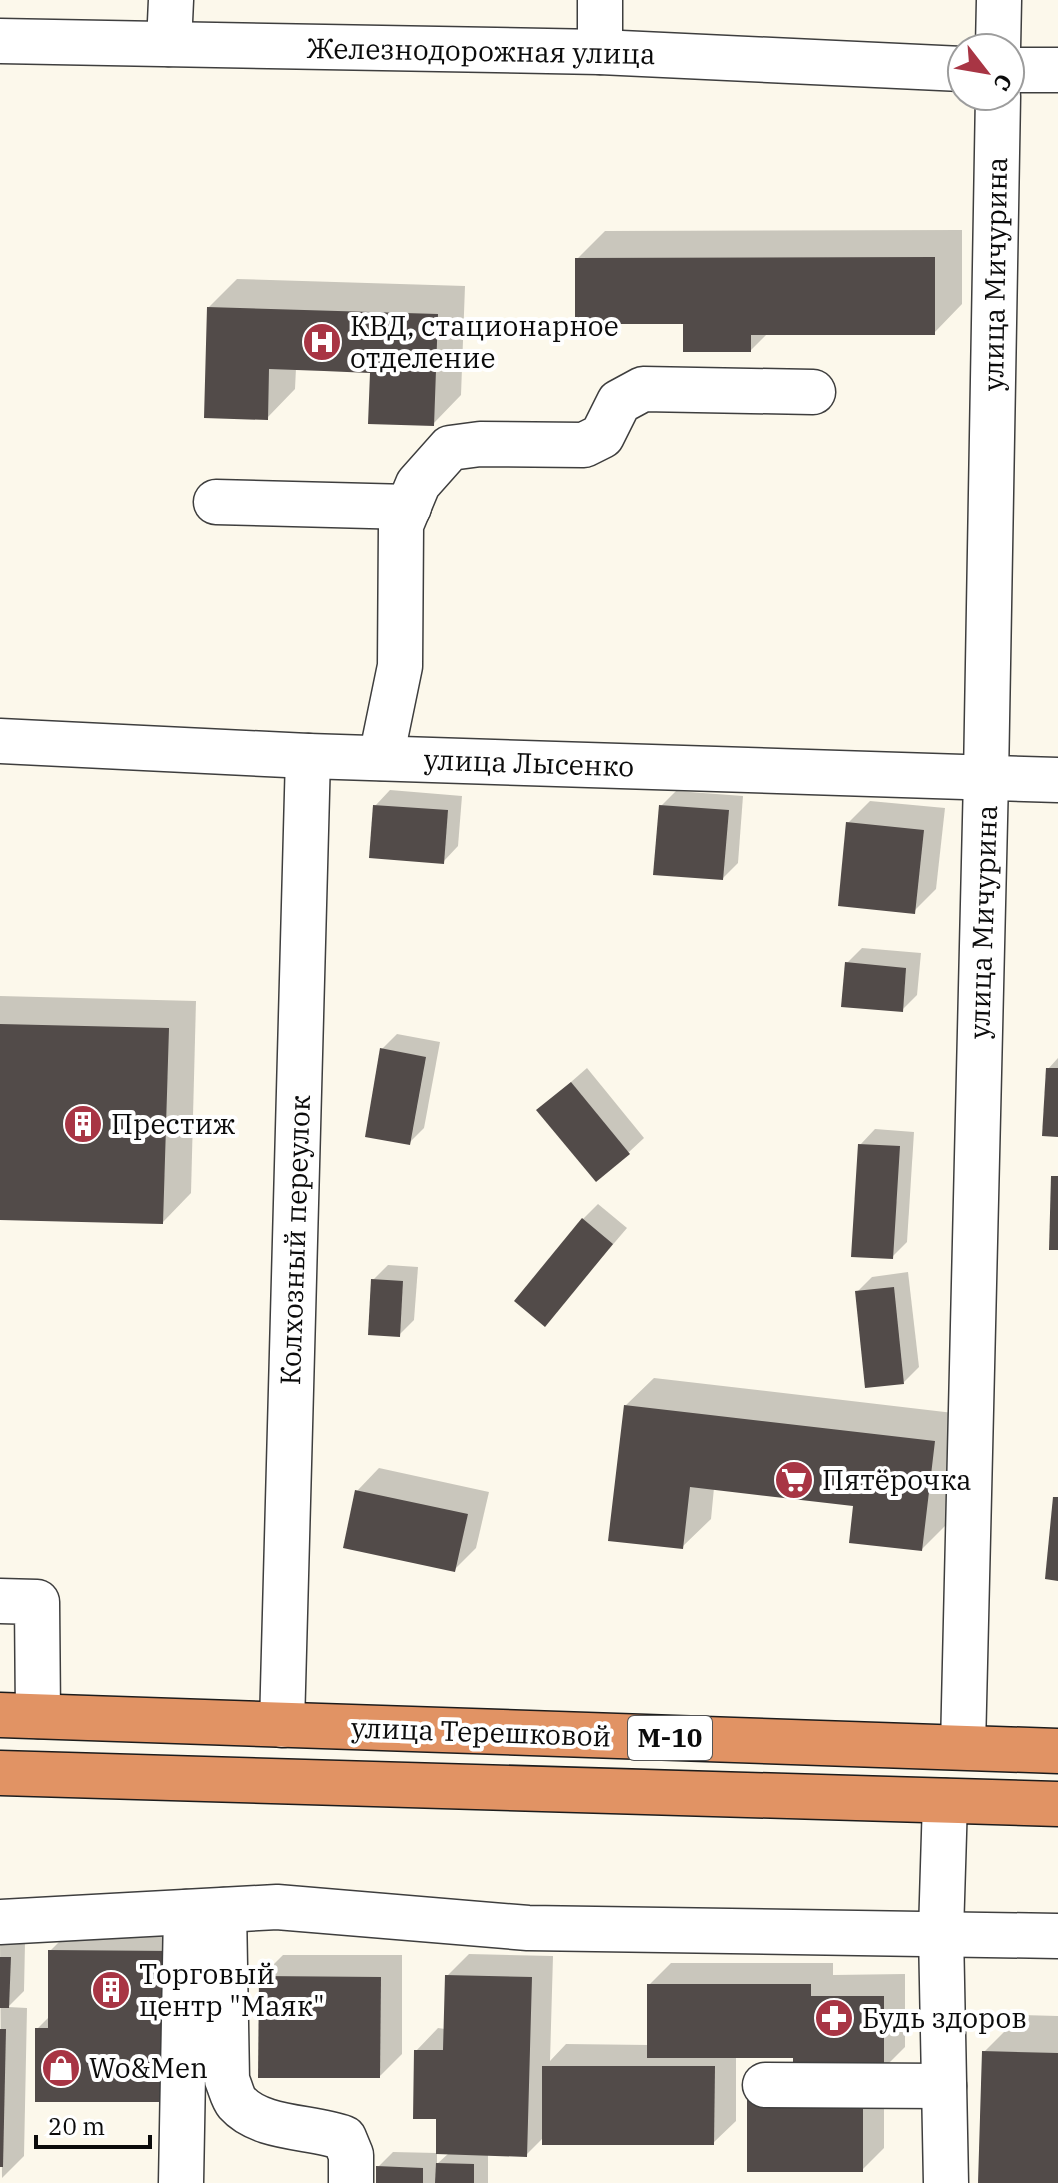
<svg xmlns="http://www.w3.org/2000/svg" width="1058" height="2183" font-family="'IBM Plex Serif',serif">
<style>
.shadow{fill:#0003}
.building{fill:#524b49}
.lines{fill:none;stroke-linecap:round;stroke-linejoin:round}
.minor-casing{stroke:#3e3e3e;stroke-width:47}
.highway-casing{stroke:#1c1c1c;stroke-width:47}
.minor{stroke:#fff;stroke-width:44}
.highway{stroke:#e19364;stroke-width:44}
.labels{text-anchor:middle;stroke-width:8;stroke-linejoin:round;paint-order:stroke}
.shield{fill:#fff;stroke:#545454;stroke-width:2}
.shield-label{font-size:26px;font-weight:bold;fill:#0b0b0b}
.street-label{font-size:28px;fill:#0b0b0b;stroke:#fff}
.poi-label{font-size:28px;fill:#0b0b0b;stroke:#fff;text-anchor:start}
</style>
<rect width="100%" height="100%" fill="#fcf8eb"/>
<g class="shadow">
<polygon points="962,230 962,304 934,333 768,333 751,350 685,322 577,259 605,231"/>
<polygon points="237,279 465,286 461,395 433,424 372,371 296,368 295,389 267,418 209,307"/>
<polygon points="390,790 462,796 458,846 443,862 375,806"/>
<polygon points="676,791 743,796 738,863 723,878 661,806"/>
<polygon points="870,801 945,808 936,889 914,911 848,823"/>
<polygon points="862,948 921,953 917,995 902,1010 847,963"/>
<polygon points="0,996 196,1001 191,1193 163,1222 0,1218"/>
<polygon points="397,1034 440,1042 424,1128 409,1143 382,1049"/>
<polygon points="1058,1058 1058,1135 1048,1069"/>
<polygon points="587,1068 644,1138 629,1152 539,1110"/>
<polygon points="875,1129 914,1132 907,1242 892,1257 860,1145"/>
<polygon points="598,1204 627,1228 545,1324 583,1219"/>
<polygon points="388,1265 418,1267 414,1320 399,1335 373,1280"/>
<polygon points="908,1272 919,1367 904,1382 857,1292 872,1277"/>
<polygon points="654,1378 962,1414 950,1521 922,1549 855,1504 714,1488 711,1519 682,1547 625,1406"/>
<polygon points="379,1468 489,1492 476,1548 454,1570 357,1491"/>
<polygon points="72,1929 195,1930 181,2078 159,2100 37,2029 50,2016 50,1951"/>
<polygon points="0,1942 25,1943 24,1991 8,2007 27,2008 24,2156 2,2178"/>
<polygon points="469,1954 553,1956 550,2061 566,2044 649,2045 649,1985 671,1963 833,1963 833,1975 905,1974 905,2047 883,2069 795,2056 736,2056 736,2121 713,2143 544,2137 526,2155 488,2154 488,2183 378,2183 378,2167 393,2152 437,2153 437,2164 449,2153 416,2051 438,2028 445,2029 447,1976"/>
<polygon points="283,1955 402,1955 402,2054 380,2076 261,1977"/>
<polygon points="1021,2015 1058,2016 1058,2183 980,2183 984,2052"/>
<polygon points="884,2078 884,2148 862,2170 749,2170"/>
</g>
<g class="building">
<polygon points="935,257 935,335 751,335 751,352 683,352 683,324 575,324 575,258"/>
<polygon points="207,307 438,314 434,426 368,424 370,373 324,371 269,369 268,420 204,418"/>
<polygon points="373,805 448,810 444,864 369,858"/>
<polygon points="659,805 729,810 723,880 653,875"/>
<polygon points="846,822 924,830 915,914 838,906"/>
<polygon points="845,962 906,968 903,1012 841,1007"/>
<polygon points="0,1024 169,1028 163,1224 0,1220"/>
<polygon points="380,1048 426,1057 410,1145 365,1137"/>
<polygon points="1046,1068 1058,1068 1058,1137 1042,1136"/>
<polygon points="571,1082 630,1154 596,1182 536,1110"/>
<polygon points="858,1144 900,1146 893,1259 851,1257"/>
<polygon points="1051,1176 1058,1176 1058,1250 1049,1250"/>
<polygon points="582,1218 613,1244 545,1327 514,1301"/>
<polygon points="371,1279 403,1281 400,1337 368,1335"/>
<polygon points="894,1287 904,1384 865,1388 855,1291"/>
<polygon points="624,1405 935,1441 922,1551 849,1543 853,1506 690,1487 683,1549 608,1541"/>
<polygon points="355,1490 468,1514 455,1572 343,1548"/>
<polygon points="1053,1497 1058,1497 1058,1581 1045,1579"/>
<polygon points="48,1950 174,1951 173,2056 160,2055 160,2102 35,2102 35,2028 48,2028"/>
<polygon points="0,1957 11,1957 9,2008 0,2008"/>
<polygon points="445,1975 532,1977 527,2157 436,2154 436,2119 413,2119 414,2050 443,2050"/>
<polygon points="259,1976 381,1977 380,2078 258,2078"/>
<polygon points="647,1984 811,1984 811,1996 884,1996 884,2071 793,2071 793,2058 647,2058"/>
<polygon points="0,2029 6,2029 3,2167 0,2167"/>
<polygon points="982,2051 1058,2053 1058,2183 978,2183"/>
<polygon points="542,2066 715,2066 714,2145 542,2145"/>
<rect x="747" y="2099" width="116" height="73"/>
<polygon points="436,2163 474,2164 474,2183 435,2183"/>
<polygon points="376,2166 423,2168 423,2183 376,2183"/>
</g>
<g class="lines">
<g class="minor-casing">
<g id="minor">
<polyline points="600,0 600,52"/>
<polyline points="0,41 600,52 962,69"/>
<polyline points="169,44 171,0"/>
<polyline points="998,48 999,0"/>
<polyline points="1010,70 1058,70"/>
<polyline points="216,502 409,507"/>
<polyline points="0,741 308,756 1058,780"/>
<polyline points="381,758 400,666 401,525 418,484 450,448 480,444 584,445 602,436 619,402 643,389 813,392"/>
<polyline points="0,1601 37,1602 38,1716"/>
<polyline points="282,1725 308,756"/>
<polyline points="963,1747 986,778 998,96"/>
<polyline points="945,1801 941,1932 946,2183"/>
<path d="M224 1910 227 2080C230 2086 232 2097 237 2103 261 2130 312 2126 344 2138L351 2155V2183"/>
<polyline points="0,1922 277,1907 528,1928 1058,1936"/>
<polyline points="765,2085 944,2086"/>
<polyline points="181,2183 186,1912"/>
</g>
</g>
<g class="highway-casing">
<g id="highway">
<polyline points="0,1715 1058,1751"/>
<polyline points="0,1773 1058,1804"/>
</g>
</g>
<use href="#minor" class="minor"/>
<use href="#highway" class="highway"/>
</g>
<defs>
<g id="hospital-disc" transform="scale(2)"><circle r="9.5" fill="#a83544" stroke="#fff"/><path d="M-5-5h3v3.5h4V-5h3V5h-3V1.5h-4V5h-3Z" fill="#fff"/></g>
<g id="building-disc" transform="scale(2)"><circle r="9.5" fill="#a83544" stroke="#fff"/><path d="M-4-6H4V6H1V3H-1V6H-4ZM-2.5-4.3h1.7v1.8h-1.7ZM.8-4.3h1.7v1.8H.8ZM-2.5-1h1.7V.8h-1.7ZM.8-1h1.7V.8H.8Z" fill="#fff"/></g>
<g id="supermarket-disc" transform="scale(2)"><circle r="9.5" fill="#a83544" stroke="#fff"/><path d="M-6-5.5h2.5l.6 2H6L4.5 2H-2.5L-4.4-4H-6ZM-1.5 3.2a1.3 1.3 0 1 0 .1 0ZM3 3.2a1.3 1.3 0 1 0 .1 0Z" fill="#fff"/></g>
<g id="pharmacy-disc" transform="scale(2)"><circle r="9.5" fill="#a83544" stroke="#fff"/><path d="M-2-6h4v4h4v4h-4v4h-4v-4h-4v-4h4Z" fill="#fff"/></g>
<g id="shop-disc" transform="scale(2)"><circle r="9.5" fill="#a83544" stroke="#fff"/><path d="M-5-2.5h2.3a2.7 3.5 0 0 1 5.4 0H5L5.5 6h-11ZM-1.5-2.5h3a1.5 2.3 0 0 0-3 0Z" fill="#fff"/></g>
</defs>
<g fill-rule="evenodd">
<use href="#hospital-disc" x="322" y="342"/>
<use href="#building-disc" x="83" y="1124"/>
<use href="#supermarket-disc" x="794" y="1480"/>
<use href="#building-disc" x="111" y="1990"/>
<use href="#pharmacy-disc" x="834" y="2018"/>
<use href="#shop-disc" x="61" y="2068"/>
</g>
<g class="labels">
<rect class="shield" x="628" y="1716" width="84" height="44" rx="6"/>
<g class="shield-label">
<text x="670" y="1747">М-10</text>
</g>
<g class="street-label">
<text transform="translate(481 51) rotate(1)" y="10">Железнодорожная улица</text>
<text transform="translate(995 274) rotate(-89)" y="10">улица Мичурина</text>
<text transform="translate(529 763) rotate(2)" y="10">улица Лысенко</text>
<text transform="translate(983 922) rotate(-88)" y="10">улица Мичурина</text>
<text transform="translate(295 1240) rotate(-88)" y="10">Колхозный переулок</text>
<text transform="translate(481 1732) rotate(2)" y="10">улица Терешковой</text>
</g>
<g class="poi-label">
<text x="350" y="336">КВД, стационарное<tspan x="350" dy="32">отделение</tspan></text>
<text x="111" y="1134">Престиж</text>
<text x="822" y="1490">Пятёрочка</text>
<text x="139" y="1984">Торговый<tspan x="139" dy="32">центр "Маяк"</tspan></text>
<text x="862" y="2028">Будь здоров</text>
<text x="89" y="2078">Wo&amp;Men</text>
</g>
</g>
<g transform="translate(986 72) rotate(121)"><circle r="38" fill="#ffffff" stroke="#9d9d9d" stroke-width="2"/>
<path d="M0-6L14 30L0 20L-14 30Z" fill="#a83544"/>
<text y="-12" font-size="22" font-weight="bold" text-anchor="middle" fill="#0b0b0b">С</text>
</g>
<path d="M36 2135v12h114v-12" fill="none" stroke="#0b0b0b" stroke-width="4"/>
<text x="48" y="2135" font-size="24" fill="#0b0b0b" stroke="#ffffff" stroke-width="6" paint-order="stroke">20 m</text>
</svg>
